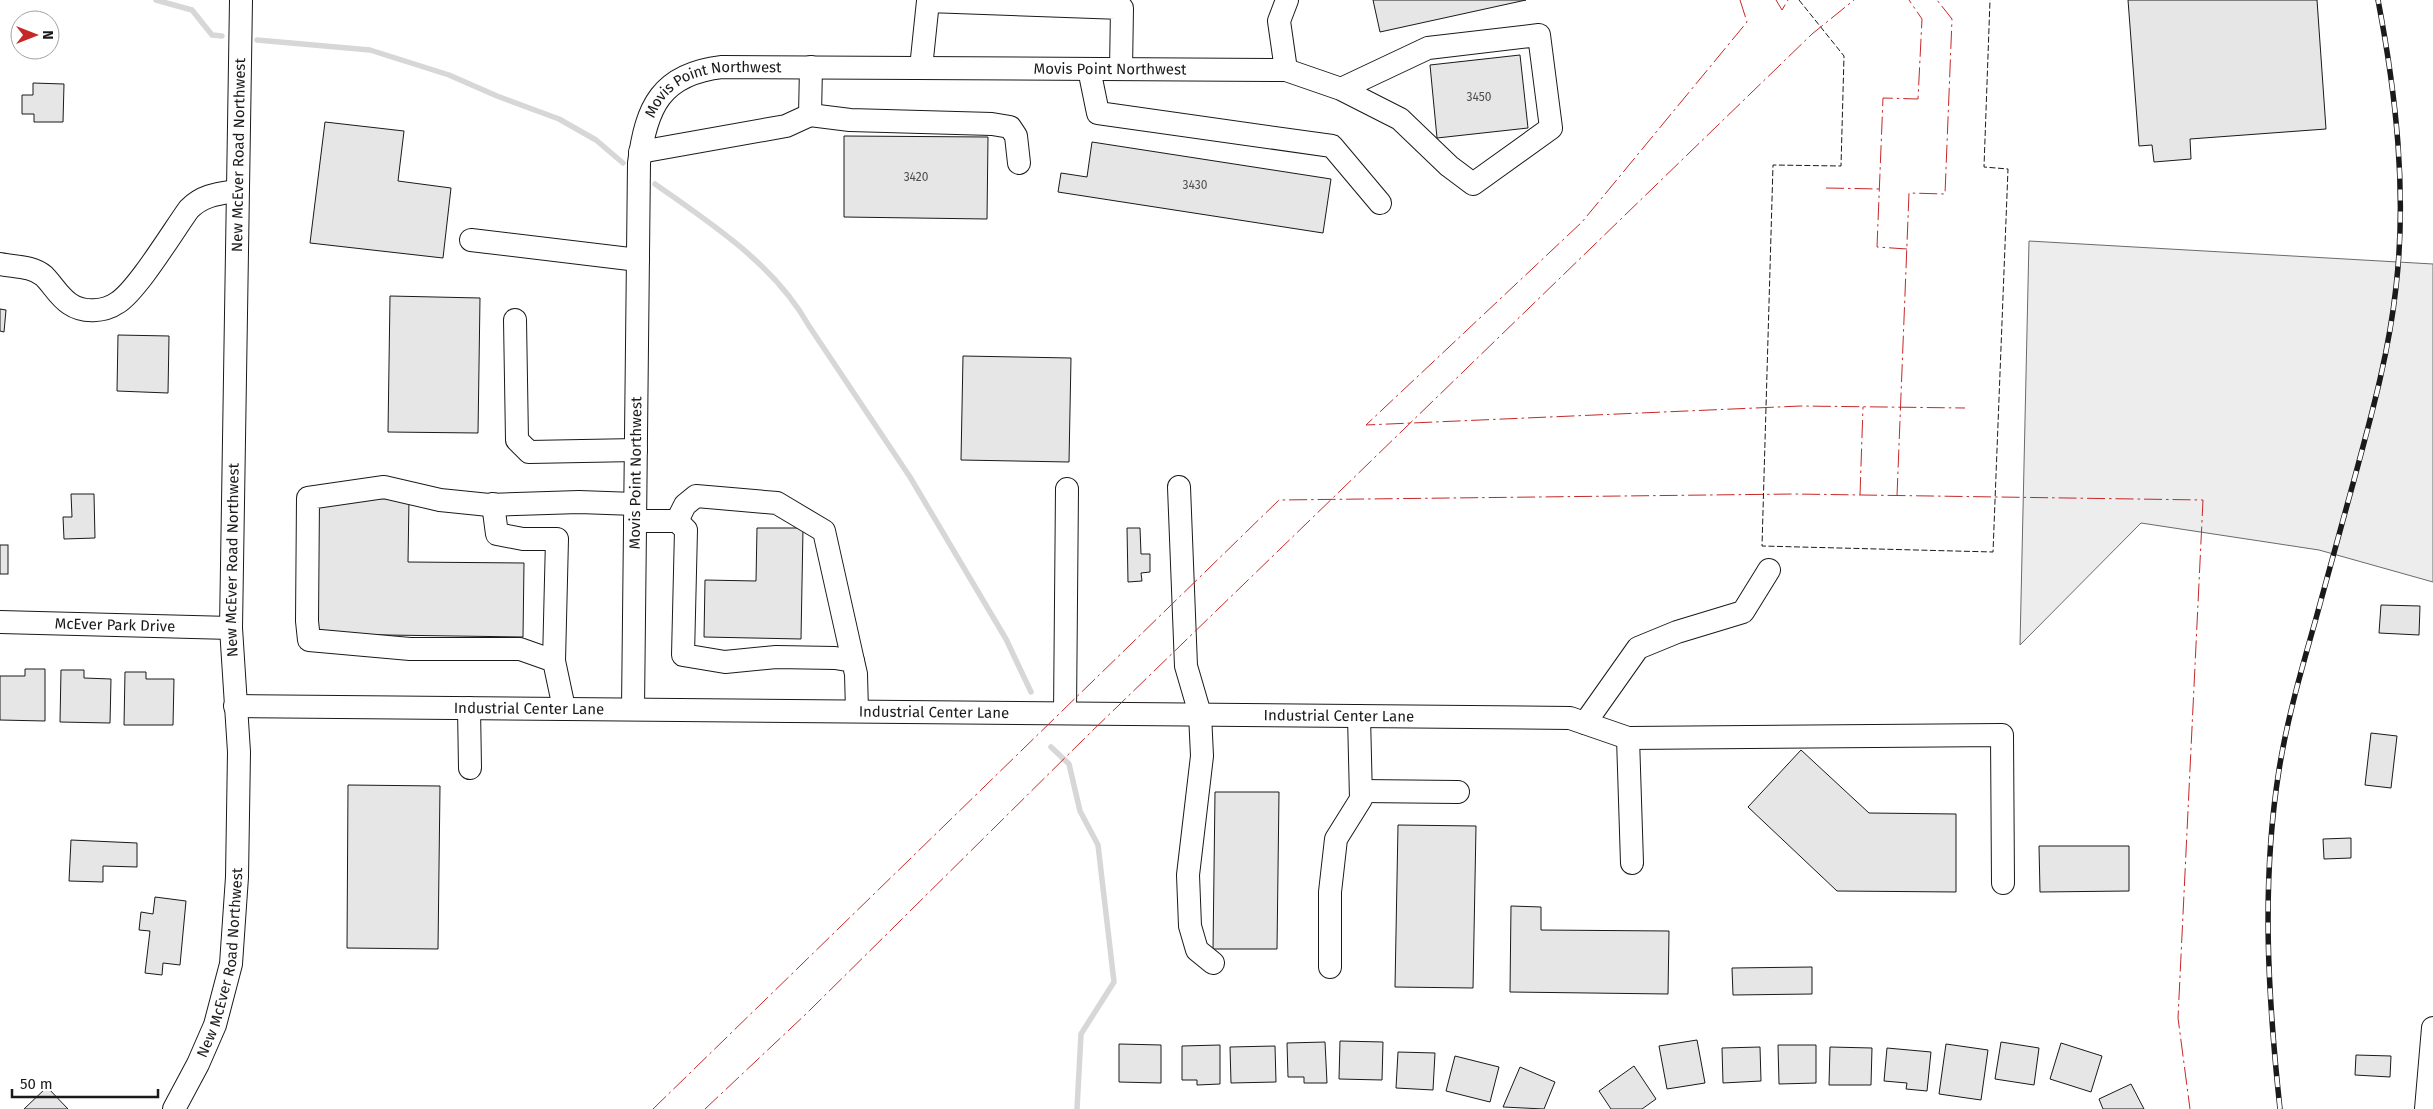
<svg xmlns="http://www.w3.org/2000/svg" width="2433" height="1109" font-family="'Fira Sans',sans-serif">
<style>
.built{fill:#ededed;stroke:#6a6a6a}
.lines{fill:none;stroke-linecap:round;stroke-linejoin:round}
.stream{stroke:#d7d7d7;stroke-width:5.5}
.building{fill:#e6e6e6;stroke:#1a1a1a}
.minor-casing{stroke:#1a1a1a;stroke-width:24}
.minor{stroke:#fff;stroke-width:22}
.rail-casing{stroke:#1a1a1a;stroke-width:5.5}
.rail{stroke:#fff;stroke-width:4;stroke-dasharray:11;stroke-linecap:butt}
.fence{stroke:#1a1a1a;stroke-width:1;stroke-dasharray:6 2.5;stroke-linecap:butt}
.power{stroke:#c62828;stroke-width:1;stroke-dasharray:18 4 2.5 4;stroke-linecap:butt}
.labels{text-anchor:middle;stroke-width:4;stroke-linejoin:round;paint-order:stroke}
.number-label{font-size:12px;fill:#4d4d4d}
.street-label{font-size:15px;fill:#1a1a1a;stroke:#fff}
</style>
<rect width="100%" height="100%" fill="#fff"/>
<polygon class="built" points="2029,241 2433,264 2433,582 2319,550 2141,523 2020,645"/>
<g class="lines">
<g class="stream">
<polyline points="156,0 192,10 212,35 222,36"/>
<polyline points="257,40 370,50 449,75 497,96 559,119 596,140 623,163"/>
<path d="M655 184C713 225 774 264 809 326L910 477 1006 639 1031 692"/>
<polyline points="1051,747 1069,764 1080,811 1098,845 1114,982 1081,1034 1077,1109"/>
</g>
</g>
<g class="building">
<polygon points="1373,0 1526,0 1380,32"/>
<polygon points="2128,0 2317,0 2326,129 2190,139 2191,159 2154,162 2152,145 2139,146"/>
<polygon points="1520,55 1528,128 1437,138 1430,65"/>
<polygon points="33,83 64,84 63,122 34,122 34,114 22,114 22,95 33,95"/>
<polygon points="325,122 404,131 398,181 451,188 443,258 310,243"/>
<polygon points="844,136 988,137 987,219 844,217"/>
<polygon points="1092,142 1331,179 1323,233 1058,192 1061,173 1087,177"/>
<polygon points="390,296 480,298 478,433 388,432"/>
<polygon points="0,309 6,310 4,332 0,331"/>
<polygon points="118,335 169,336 168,393 117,391"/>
<polygon points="963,356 1071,358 1069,462 961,460"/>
<polygon points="71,494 94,494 95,538 64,539 63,517 72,517"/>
<polygon points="318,498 409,499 408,562 524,563 523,637 316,634"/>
<polygon points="757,528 803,528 801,639 704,637 705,580 756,581"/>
<polygon points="1127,528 1140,528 1141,554 1150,554 1150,572 1141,573 1142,581 1128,582"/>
<rect x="0" y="545" width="8" height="29"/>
<polygon points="2381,605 2420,606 2419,635 2379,633"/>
<polygon points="25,669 45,669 45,721 0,720 0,676 25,676"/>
<polygon points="61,670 84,670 84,678 111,679 110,723 60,722"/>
<polygon points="125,672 146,672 146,679 174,679 173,725 124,725"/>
<polygon points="2371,733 2397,736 2391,788 2365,785"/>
<polygon points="1801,750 1869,813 1956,814 1956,892 1837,891 1748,807"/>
<polygon points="348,785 440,786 438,949 347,948"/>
<polygon points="1215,792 1279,792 1277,949 1213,949"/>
<polygon points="1398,825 1476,826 1473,988 1395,987"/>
<polygon points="2351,838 2351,858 2324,859 2323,839"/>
<polygon points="71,840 137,843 137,867 103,866 103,882 69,881"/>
<polygon points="2039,846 2129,846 2129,891 2040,892"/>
<polygon points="155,897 186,901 180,965 163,963 162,975 145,973 150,931 139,930 141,912 153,914"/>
<polygon points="1511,906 1541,907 1541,930 1669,931 1668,994 1510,992"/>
<polygon points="1812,967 1812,994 1733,995 1732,968"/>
<polygon points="1697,1040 1705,1083 1667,1089 1659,1046"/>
<polygon points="1340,1041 1383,1042 1382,1080 1339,1079"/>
<polygon points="1325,1042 1327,1083 1304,1083 1304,1077 1288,1077 1287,1043"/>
<polygon points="2001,1042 2039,1048 2034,1085 1995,1079"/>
<polygon points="2061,1043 2102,1056 2091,1092 2050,1079"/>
<polygon points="1119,1044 1161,1045 1161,1083 1119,1082"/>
<polygon points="1946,1044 1988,1050 1981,1100 1939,1094"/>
<polygon points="1220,1045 1220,1084 1197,1085 1197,1080 1182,1080 1182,1046"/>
<polygon points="1778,1045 1816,1045 1816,1083 1779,1084"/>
<polygon points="1275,1046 1276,1082 1231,1083 1230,1047"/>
<polygon points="1760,1047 1761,1081 1723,1083 1722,1048"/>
<polygon points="1830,1047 1872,1048 1871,1085 1829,1085"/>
<polygon points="1887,1048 1931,1052 1927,1091 1906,1089 1907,1083 1884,1081"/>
<polygon points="1398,1052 1435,1053 1433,1090 1396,1088"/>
<polygon points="2356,1055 2391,1056 2390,1077 2355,1075"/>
<polygon points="1455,1056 1499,1067 1490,1102 1446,1091"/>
<polygon points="1634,1066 1656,1099 1642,1109 1611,1109 1599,1091"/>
<polygon points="1520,1067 1555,1082 1544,1109 1503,1107"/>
<polygon points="2131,1084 2144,1109 2103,1109 2099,1099"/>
<polygon points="47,1087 68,1109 24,1109"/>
</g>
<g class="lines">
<g class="minor-casing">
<g id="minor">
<polyline points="921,68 928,1 1122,8 1121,69"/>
<polyline points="1089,69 1098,113 1332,146 1380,203"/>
<polyline points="1286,70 1279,21 1287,0"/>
<polyline points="810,115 850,120 992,124 1010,127 1016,136 1019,163"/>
<polyline points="640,152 786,126 810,115 811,67"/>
<polyline points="471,240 638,260"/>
<path d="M0 264C15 267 32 266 44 276 53 285 59 297 70 304 83 313 104 312 117 303 137 291 173 231 189 209 203 195 217 194 237 191"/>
<polyline points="515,320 517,440 529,452 636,450"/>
<polyline points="1179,487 1186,666 1200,714 1202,756 1188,875 1190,926 1197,950 1213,963"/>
<polyline points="493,504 497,534 523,539 557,539 554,661"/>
<polyline points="635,521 677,521 686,530 683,655 725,662 776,657 835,658 853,661 856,674 857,711"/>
<polyline points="677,521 685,505 696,496 777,503 824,531 853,661"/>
<path id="s1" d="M0 622 231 628"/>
<path id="s2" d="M235 706 1570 718 1628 738 2002 735 2003 883"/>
<polyline points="469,708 470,768"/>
<polyline points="564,708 554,661 520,649 410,649 309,640 307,621 308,498 384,487 440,500 489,505 579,502 635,504"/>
<path id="s3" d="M633 709 639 163C646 107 661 74 722 67L1286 70 1341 89 1400 119 1449 166 1473 184 1551 128 1539 35 1428 48 1341 89"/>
<polyline points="1065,713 1067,489"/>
<polyline points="1585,723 1638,648 1677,632 1743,612 1769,570"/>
<polyline points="1628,738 1632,863"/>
<polyline points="1361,791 1458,792"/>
<polyline points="1330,967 1330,892 1336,839 1361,799 1359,716"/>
<path id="s4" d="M174 1109 198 1064 215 1025 231 964 237 877 239 752 231 628 241 0"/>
<polyline points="2426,1109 2433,1028"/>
</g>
</g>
<use href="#minor" class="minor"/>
<g class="rail-casing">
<path id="rail" d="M2280 1109C2268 997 2261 883 2279 770 2287 720 2301 671 2315 622 2328 575 2341 527 2354 480 2371 417 2389 353 2396 287 2407 191 2396 94 2378 0"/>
</g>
<use href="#rail" class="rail"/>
<polyline class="fence" points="1799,0 1844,56 1841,166 1773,165 1762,546 1993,552 2008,169 1984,167 1990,0"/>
<g class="power">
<polyline points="1740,0 1747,22 1582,222 1366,425 1801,406 1965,408"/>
<polyline points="1776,0 1782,10 1788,0"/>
<polyline points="1826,188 1880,189"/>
<polyline points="1907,249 1877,247 1883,98 1918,99 1922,19 1909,0"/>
<polyline points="1860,495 1863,407"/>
<polyline points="1897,496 1909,193 1945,194 1952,19 1937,0"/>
<polyline points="653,1109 1279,500 1794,494 2203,500 2178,1018 2190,1109"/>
<polyline points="705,1109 807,1013 1088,735 1812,34 1854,0"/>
</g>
</g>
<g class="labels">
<g class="number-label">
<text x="1479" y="101">3450</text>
<text x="916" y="181">3420</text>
<text x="1195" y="189">3430</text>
</g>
<g class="street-label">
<text dy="5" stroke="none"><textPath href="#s3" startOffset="1075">Movis Point Northwest</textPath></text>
<text dy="5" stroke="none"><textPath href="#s3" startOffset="670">Movis Point Northwest</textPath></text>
<text dy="5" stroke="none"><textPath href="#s4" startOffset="966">New McEver Road Northwest</textPath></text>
<text dy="5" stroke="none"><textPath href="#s3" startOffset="236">Movis Point Northwest</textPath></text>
<text dy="5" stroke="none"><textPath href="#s4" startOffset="561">New McEver Road Northwest</textPath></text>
<text dy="5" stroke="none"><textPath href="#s1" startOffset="115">McEver Park Drive</textPath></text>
<text dy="5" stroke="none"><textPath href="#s2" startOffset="294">Industrial Center Lane</textPath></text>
<text dy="5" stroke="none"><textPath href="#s2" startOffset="699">Industrial Center Lane</textPath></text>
<text dy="5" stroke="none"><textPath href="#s2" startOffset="1104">Industrial Center Lane</textPath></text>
<text dy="5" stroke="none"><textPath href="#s4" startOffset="156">New McEver Road Northwest</textPath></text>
</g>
</g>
<g transform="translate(35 35) rotate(90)"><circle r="24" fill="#ffffff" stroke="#a3a3a3"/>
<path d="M0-4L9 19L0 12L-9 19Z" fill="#c62828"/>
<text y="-8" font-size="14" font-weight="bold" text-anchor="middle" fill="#1a1a1a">N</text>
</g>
<path d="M12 1089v8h146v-8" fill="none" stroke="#1a1a1a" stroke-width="2.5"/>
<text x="20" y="1089" font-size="15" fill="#1a1a1a" stroke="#ffffff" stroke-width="4" paint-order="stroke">50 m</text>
</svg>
